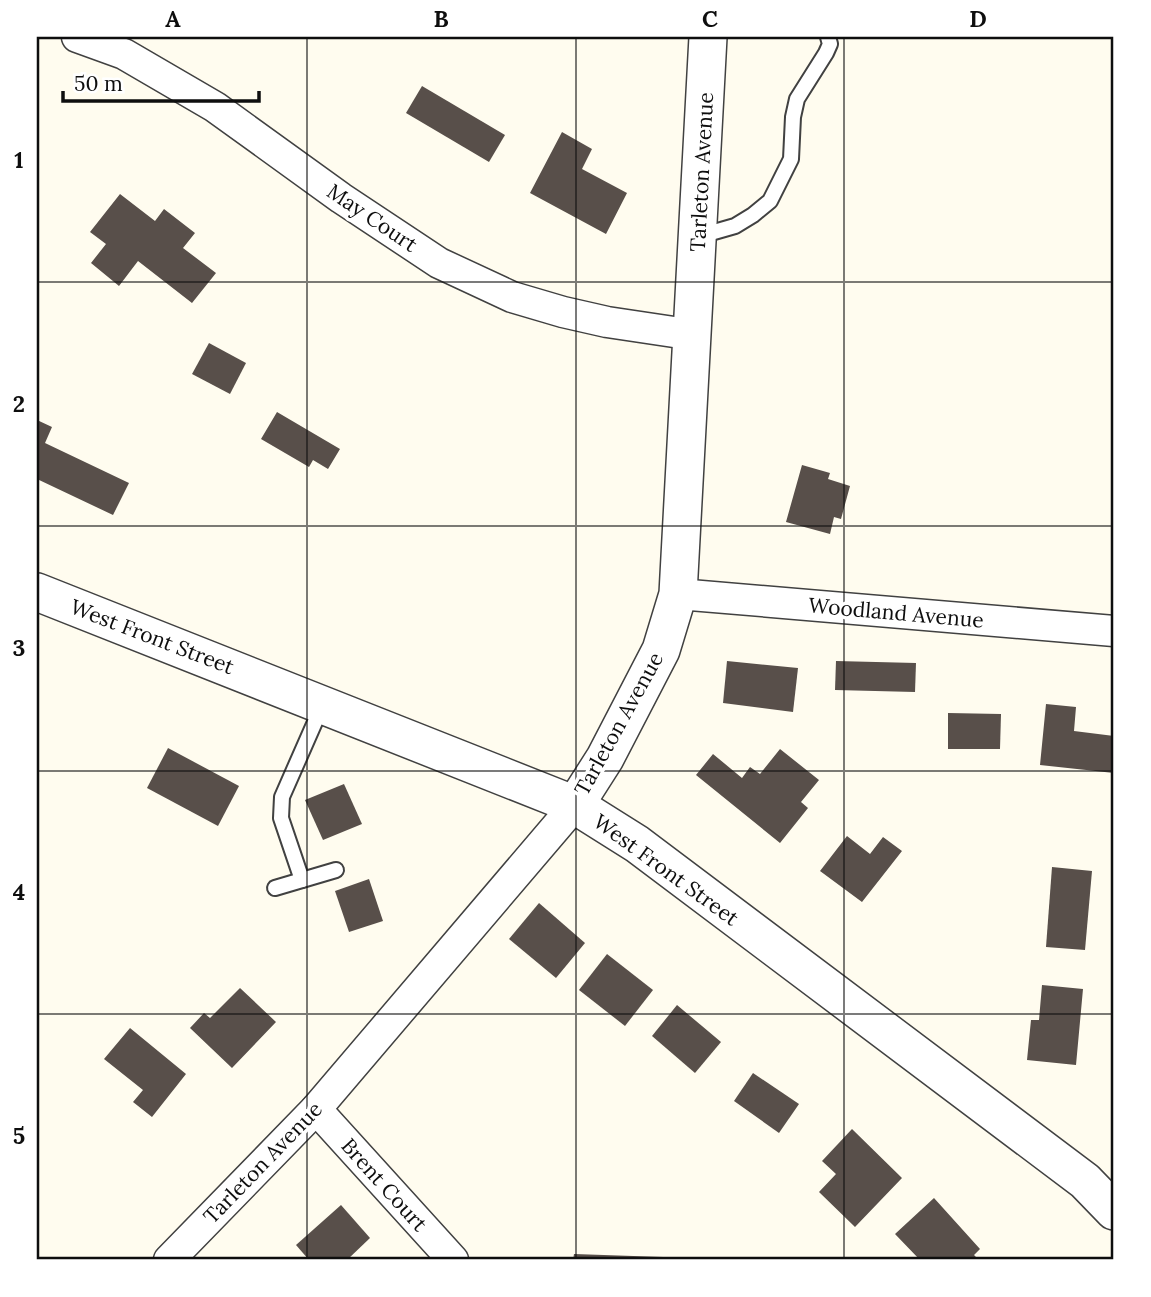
<svg xmlns="http://www.w3.org/2000/svg" width="1151" height="1297" font-family="Lora,serif">
<style>
.building{fill:#584f4a}
.lines{fill:none;stroke-linecap:round;stroke-linejoin:round}
.service-casing{stroke:#414141;stroke-width:18}
.minor-casing{stroke:#414141;stroke-width:33}
.tertiary-casing{stroke:#414141;stroke-width:40}
.service{stroke:#fff;stroke-width:14}
.minor{stroke:#fff;stroke-width:30}
.tertiary{stroke:#fff;stroke-width:37}
.grid{fill:none;stroke:#0e0e0e;stroke-width:2;stroke-opacity:0.55}
.labels{text-anchor:middle;stroke-width:7;stroke-linejoin:round;paint-order:stroke}
.street-label{font-size:21px;fill:#0e0e0e;stroke:#fff}
.neatline{fill:none;stroke:#0e0e0e;stroke-width:2.5}
.grid-label{font-size:23px;text-anchor:middle;font-weight:bold;fill:#0e0e0e}
</style>
<rect width="100%" height="100%" fill="#fffcef"/>
<g class="building">
<polygon points="422,86 505,135 489,162 406,113"/>
<polygon points="562,132 592,149 582,169 627,193 606,234 530,193"/>
<polygon points="120,194 155,221 164,209 195,233 183,248 216,273 192,303 138,261 119,286 91,263 106,244 90,232"/>
<polygon points="209,343 246,363 230,394 192,374"/>
<polygon points="277,412 340,449 328,469 313,460 309,467 261,439"/>
<polygon points="37,420 52,427 45,443 129,483 113,515 37,479"/>
<polygon points="802,465 830,473 828,479 850,486 841,519 834,517 830,534 786,522"/>
<polygon points="727,661 798,668 793,712 723,703"/>
<polygon points="836,661 916,663 915,692 835,690"/>
<polygon points="1046,704 1076,707 1074,731 1114,736 1114,773 1040,765"/>
<polygon points="948,713 1001,714 1000,749 948,749"/>
<polygon points="168,748 239,786 218,826 147,788"/>
<polygon points="780,749 819,780 801,802 808,808 780,843 696,775 713,754 742,778 750,767 760,774"/>
<polygon points="344,784 362,824 323,840 305,800"/>
<polygon points="847,836 870,854 883,837 902,851 862,902 820,871"/>
<polygon points="1052,867 1092,871 1085,950 1046,947"/>
<polygon points="369,879 383,921 349,932 335,891"/>
<polygon points="539,903 585,943 556,978 509,939"/>
<polygon points="607,954 653,990 625,1026 579,990"/>
<polygon points="1042,985 1083,989 1076,1065 1027,1060 1031,1020 1039,1020"/>
<polygon points="240,988 276,1022 232,1068 190,1028 204,1013 210,1018"/>
<polygon points="677,1005 721,1042 695,1073 652,1036"/>
<polygon points="130,1028 186,1074 152,1117 133,1102 143,1090 104,1059"/>
<polygon points="753,1073 799,1104 779,1133 734,1101"/>
<polygon points="852,1129 902,1178 855,1227 819,1192 836,1174 822,1161"/>
<polygon points="934,1198 980,1249 974,1255 979,1260 920,1260 895,1234"/>
<polygon points="341,1205 370,1238 347,1260 309,1260 296,1245"/>
<polygon points="574,1254 693,1258 693,1260 573,1260"/>
</g>
<g class="lines">
<g class="service-casing">
<g id="service">
<polyline points="700,236 735,226 753,215 770,201 791,159 793,117 797,99 826,53 830,44 828,37"/>
<polyline points="302,880 281,818 282,797 322,706"/>
<polyline points="275,888 336,870"/>
</g>
</g>
<g class="minor-casing">
<g id="minor">
<polyline points="77,37 124,54 215,107 341,198 439,263 512,297 563,312 607,322 694,335"/>
<polyline points="678,594 1114,631"/>
<polyline points="316,1109 453,1260"/>
<polyline points="169,1260 316,1109 575,805"/>
</g>
</g>
<g class="tertiary-casing">
<g id="tertiary">
<polyline points="37,592 575,805 637,844 1085,1181 1114,1211"/>
<polyline points="575,805 605,758 661,650 678,594 708,37"/>
</g>
</g>
<use href="#service" class="service"/>
<use href="#minor" class="minor"/>
<use href="#tertiary" class="tertiary"/>
</g>
<path class="grid" d="M307 37V1260M576 37V1260M844 37V1260M37 282H1114M37 526H1114M37 771H1114M37 1014H1114"/>
<g class="labels">
<g class="street-label">
<text transform="translate(702 172) rotate(-87)" y="7">Tarleton Avenue</text>
<text transform="translate(372 218) rotate(34)" y="7">May Court</text>
<text transform="translate(896 613) rotate(5)" y="7">Woodland Avenue</text>
<text transform="translate(152 637) rotate(21)" y="7">West Front Street</text>
<text transform="translate(619 724) rotate(-61)" y="7">Tarleton Avenue</text>
<text transform="translate(666 870) rotate(36)" y="7">West Front Street</text>
<text transform="translate(263 1163) rotate(-46)" y="7">Tarleton Avenue</text>
<text transform="translate(384 1185) rotate(48)" y="7">Brent Court</text>
</g>
</g>
<rect width="1151" height="1297" fill="none" stroke="#ffffff" stroke-width="77"/>
<path d="M63 91v10h196v-10" fill="none" stroke="#0e0e0e" stroke-width="3.5"/>
<text x="74" y="91" font-size="21" fill="#0e0e0e" stroke="#ffffff" stroke-width="5" paint-order="stroke">50 m</text>
<rect x="38" y="38" width="1074" height="1220" class="neatline"/>
<g class="grid-label">
<text x="173" y="27">A</text>
<text x="441" y="27">B</text>
<text x="710" y="27">C</text>
<text x="978" y="27">D</text>
<text x="19" y="168">1</text>
<text x="19" y="412">2</text>
<text x="19" y="656">3</text>
<text x="19" y="900">4</text>
<text x="19" y="1144">5</text>
</g>
</svg>
